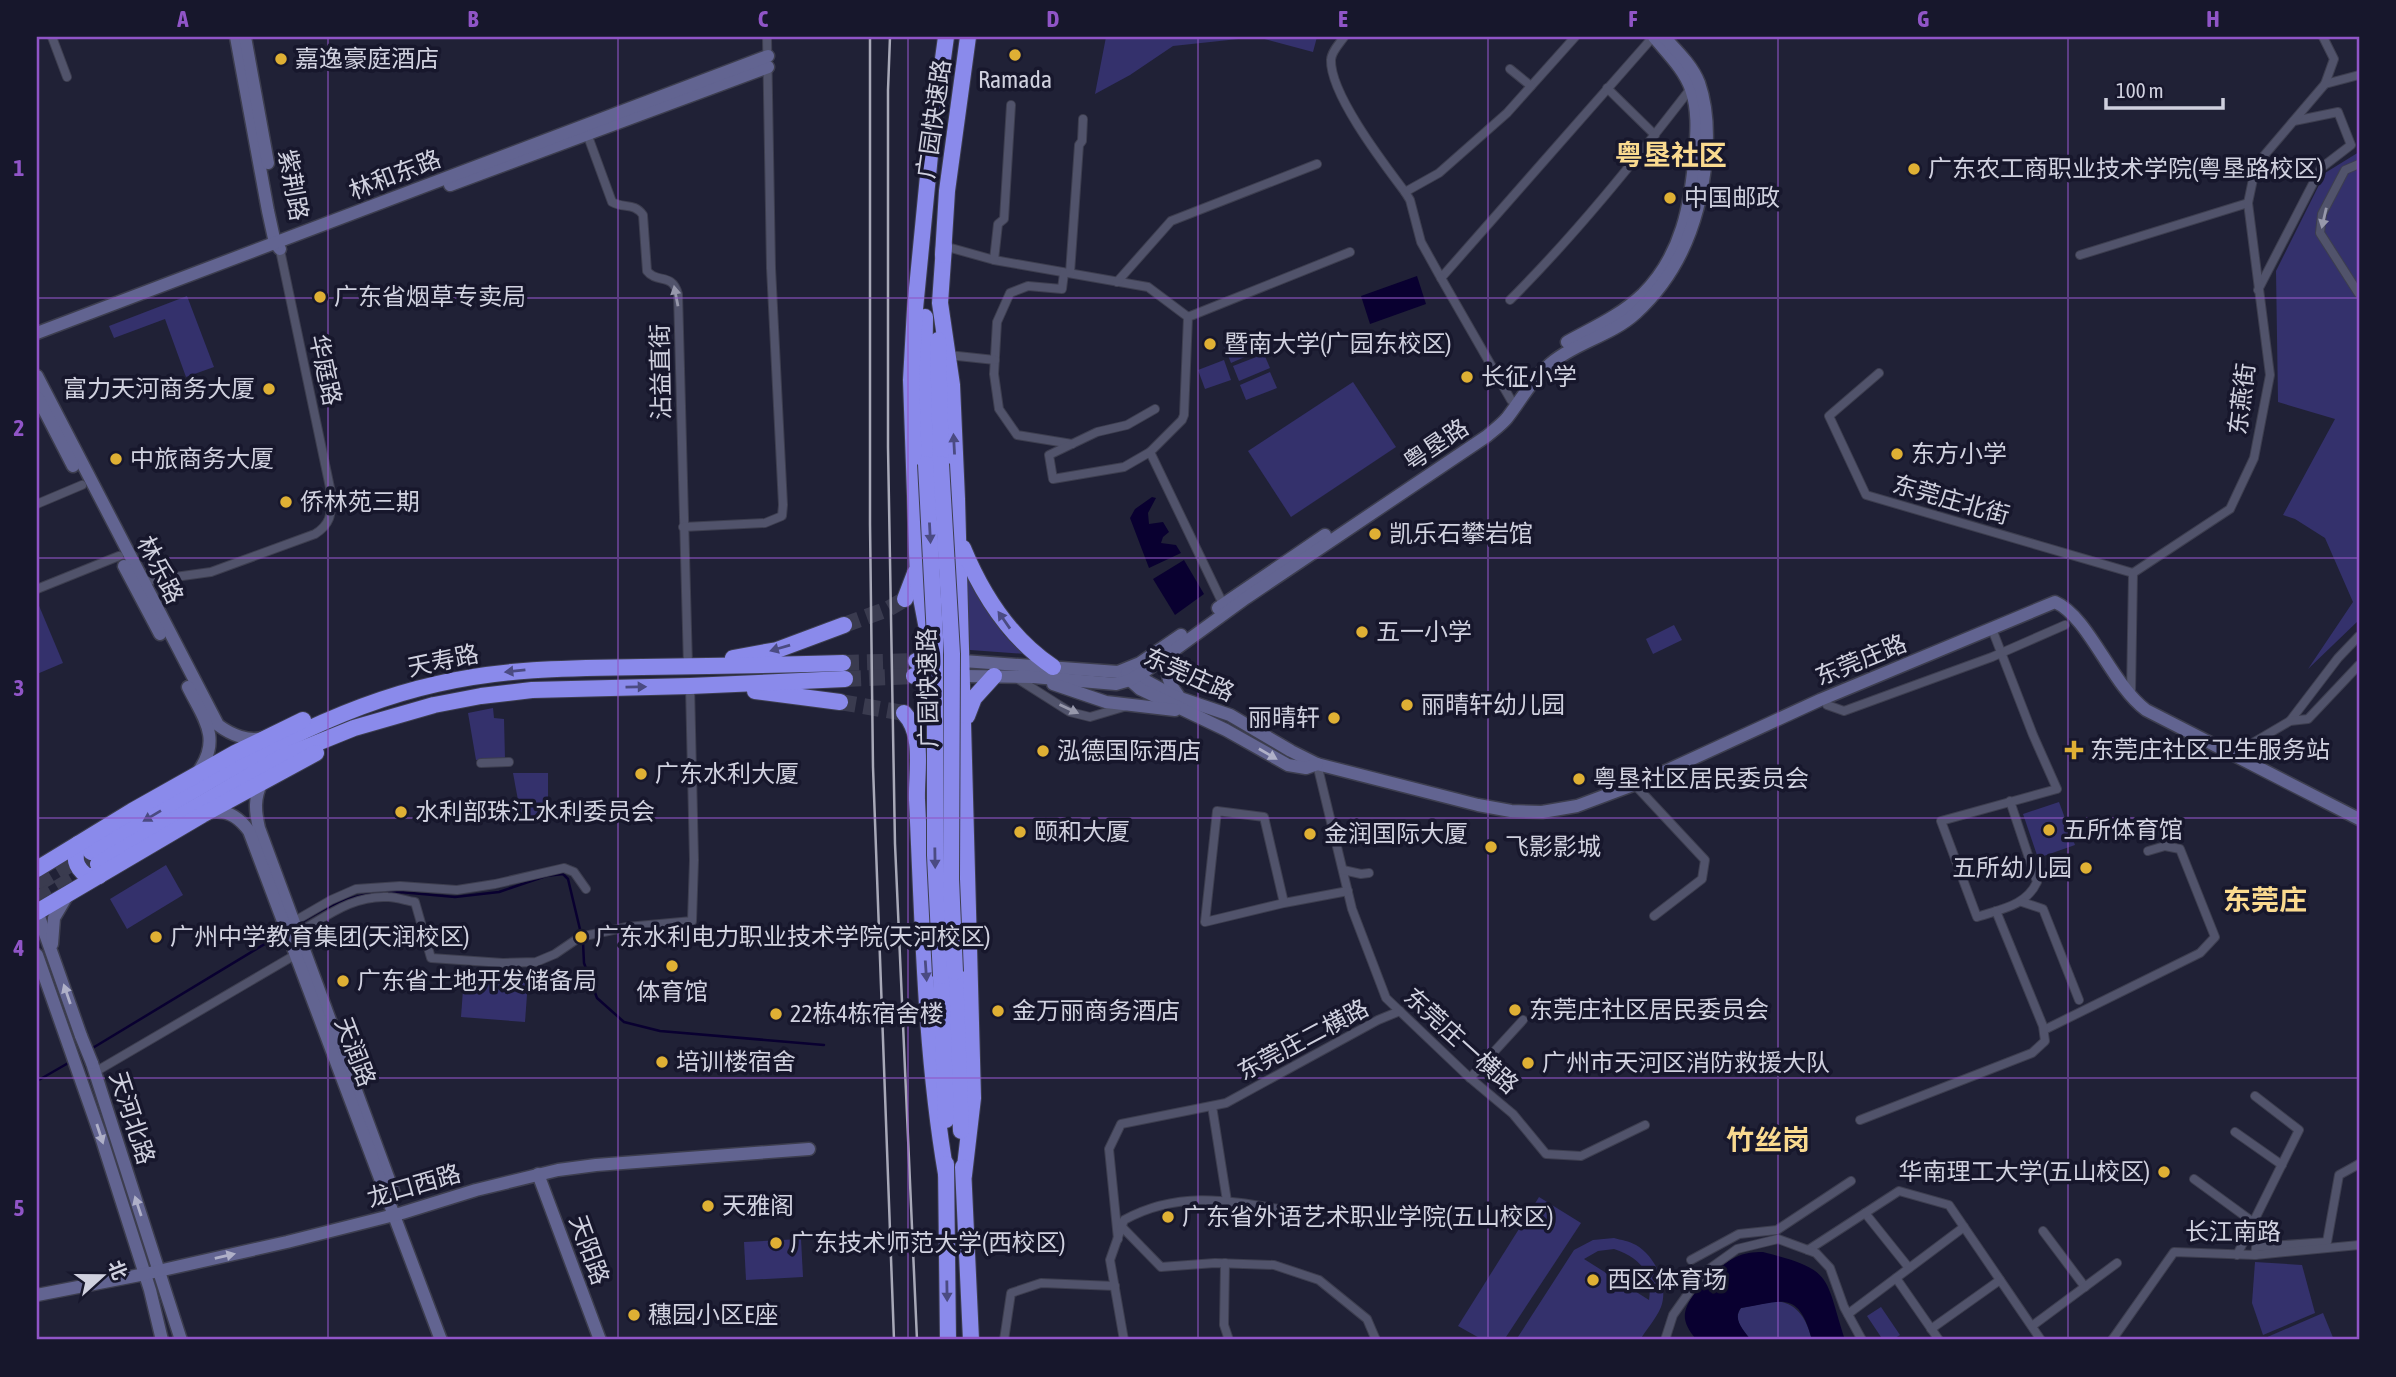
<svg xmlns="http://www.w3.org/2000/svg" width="2396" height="1377" font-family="'Asap Condensed','Noto Sans SC',sans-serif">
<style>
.green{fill:#34316c;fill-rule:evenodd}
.water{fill:#090030}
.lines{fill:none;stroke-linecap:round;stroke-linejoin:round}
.stream{stroke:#090030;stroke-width:2.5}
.highway-tunnel{stroke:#3a3b4f;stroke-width:16;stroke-dasharray:16 8;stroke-linecap:butt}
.street-casing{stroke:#3d3e4f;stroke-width:10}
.secondary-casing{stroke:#3d3e4f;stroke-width:15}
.highway-casing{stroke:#3d3e4f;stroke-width:18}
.street{stroke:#51536b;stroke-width:8}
.secondary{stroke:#626491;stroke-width:12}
.highway{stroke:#8a8aeb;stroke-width:16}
.rail{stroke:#a8a9b8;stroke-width:2.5}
.secondary-bridge-casing{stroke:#3d3e4f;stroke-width:15;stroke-linecap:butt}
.highway-bridge-casing{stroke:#3d3e4f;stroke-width:18;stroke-linecap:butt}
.secondary-bridge{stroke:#626491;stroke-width:12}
.highway-bridge{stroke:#8a8aeb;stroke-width:16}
.oneway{fill:#9798ab}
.oneway2{fill:#4b4b82}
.oneway3{fill:#afb0c8}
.grid{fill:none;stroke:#9055c7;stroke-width:2;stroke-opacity:0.55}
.poi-dot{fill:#dfb034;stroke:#17172c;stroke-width:2.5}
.labels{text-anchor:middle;stroke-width:7;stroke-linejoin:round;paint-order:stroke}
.poi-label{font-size:24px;fill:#d0d1df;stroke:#17172c;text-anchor:start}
.street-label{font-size:24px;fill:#d0d1df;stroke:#17172c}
.quarter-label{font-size:28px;font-weight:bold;fill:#fada8f;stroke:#17172c}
.neatline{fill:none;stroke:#9055c7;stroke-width:2.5}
.grid-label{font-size:23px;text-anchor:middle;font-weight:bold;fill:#9055c7}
</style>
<rect width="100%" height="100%" fill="#202136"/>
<g class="green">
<polygon points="1106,37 1317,37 1313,52 1257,37 1173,46 1130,75 1095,94"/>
<polygon points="2359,152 2359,620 2308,669 2353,602 2325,538 2295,519 2283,515 2335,419 2278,402 2276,271 2325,173"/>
<polygon points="187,296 214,367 186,377 165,319 114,338 109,326"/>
<polygon points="1257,333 1263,349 1231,363 1224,346"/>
<polygon points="1264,354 1270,368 1239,381 1233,366"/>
<polygon points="1224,360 1231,380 1205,389 1198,370"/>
<polygon points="1270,372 1277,388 1246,400 1240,385"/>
<polygon points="1353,382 1396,447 1291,517 1248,451"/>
<polygon points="966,574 1004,635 1026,654 970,650"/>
<polygon points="37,601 63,663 37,674"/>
<polygon points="1674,625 1682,640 1653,654 1646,639"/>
<polygon points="493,708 494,718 504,719 505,759 476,760 468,713"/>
<polygon points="513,773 548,773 548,819 522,822"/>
<polygon points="2059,802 2075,845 2038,858 2023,814"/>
<polygon points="166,865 183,895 127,929 110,899"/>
<polygon points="464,976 528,981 525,1022 461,1017"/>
<polygon points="1539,1197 1581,1223 1504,1340 1483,1340 1458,1326"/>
<path d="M1614 1238C1621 1240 1629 1241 1636 1245 1655 1256 1669 1285 1661 1307 1656 1319 1646 1330 1640 1340H1516L1574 1250 1593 1240ZM1614 1249C1640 1258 1653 1272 1649 1300L1584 1259 1598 1251Z"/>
<polygon points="801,1239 803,1277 746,1280 744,1242"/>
<polygon points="2255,1262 2302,1265 2315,1313 2263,1335 2252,1303"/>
<path d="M1776 1301C1798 1303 1807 1320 1812 1340H1751C1744 1331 1732 1320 1741 1308Z"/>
<polygon points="1881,1307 1900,1335 1892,1340 1883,1340 1867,1316"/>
<polygon points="2323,1313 2334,1340 2266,1340 2265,1338"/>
</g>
<g class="water">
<polygon points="1417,276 1426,304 1370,324 1361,296"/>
<polygon points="1152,497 1156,498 1148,513 1149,524 1163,522 1169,532 1163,537 1161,543 1176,545 1181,553 1149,568 1130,518 1135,509"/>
<polygon points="1184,560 1204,594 1175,615 1153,579"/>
<path d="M1763 1252C1834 1270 1824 1275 1845 1340H1812C1798 1287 1780 1303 1741 1308 1732 1319 1744 1331 1751 1340L1695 1338C1691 1333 1686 1326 1685 1319 1682 1298 1718 1265 1736 1257 1744 1253 1753 1252 1763 1252Z"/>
</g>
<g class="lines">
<g class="stream">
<polyline points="381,893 400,892 455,897 499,892 546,876 563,874 568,879 583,942 584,963 597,998 624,1022 660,1031 824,1045"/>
<path d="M298 924C322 910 346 895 375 894"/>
<polyline points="91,1049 283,933"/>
<polyline points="37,1081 70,1062"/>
</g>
<g class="highway-tunnel">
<polyline points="844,625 888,609 905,599"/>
<polyline points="843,663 916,661"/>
<polyline points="845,679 914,676"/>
<polyline points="840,702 904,713"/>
<polyline points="37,884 86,855"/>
<polyline points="37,900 98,864"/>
</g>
<g class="street-casing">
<g id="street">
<polyline points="52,37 67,77"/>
<path d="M1344 37C1340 43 1331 52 1331 60 1330 94 1384 164 1405 192"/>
<polyline points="1575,37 1507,113 1439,173 1405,192 1410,200 1421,242 1441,278 1653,37"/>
<polyline points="1510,69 1531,86"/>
<polyline points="2325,84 2359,75"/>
<polyline points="1607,88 1655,135"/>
<path d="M586 131 612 202C624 209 634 202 643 215L647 271C657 284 672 272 678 294L688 666"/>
<polyline points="2359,164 2345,170 2322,214 2320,233 2359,294"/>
<polyline points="944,246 994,260 1148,287 1188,317"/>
<polyline points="2080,255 2248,203"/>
<polyline points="994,260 998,224 1004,219 1011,105"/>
<polyline points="1064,273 1062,289 1028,286 1010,293 997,322 994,374 999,409 1017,435 1072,444"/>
<polyline points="1070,273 1079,145 1082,141 1083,119"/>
<polyline points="1441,278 1511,400"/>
<polyline points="1117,282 1171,221 1317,164"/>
<polyline points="2258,290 2321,168 2351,145 2338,112 2294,121"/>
<path d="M1510 300C1575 235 1634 162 1691 88"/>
<polyline points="948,355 995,360"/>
<polyline points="1879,373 1829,416 1866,495 2133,573"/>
<polyline points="1150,452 1124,467 1053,479 1049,455 1097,432 1127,425 1155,409"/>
<polyline points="37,504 82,485"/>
<polyline points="683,527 765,523 782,516 783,505 771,268 767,37"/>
<path d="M139 582 211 572 315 534C331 524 331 514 332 497L280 250"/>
<polyline points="37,589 119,556"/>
<polyline points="1223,604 1150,452 1182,420 1184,415 1188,317 1350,252"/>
<path d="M1992 629 2033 735 2057 789 1941 821 1977 917C2001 909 2026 906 2037 882L2010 801"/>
<polyline points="1018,679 1070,712 1090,717 1127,706"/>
<polyline points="2131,694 2133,573 2230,509 2254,458 2270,375 2248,203 2256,165 2325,84 2334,59 2323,37"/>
<polyline points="1827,705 1844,711 1992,657 2065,625"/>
<polyline points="2290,721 2338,658 2359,636"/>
<polyline points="2234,754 2290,721 2308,719 2359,665"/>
<polyline points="481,763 509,762"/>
<polyline points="1317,764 1352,909 1386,998 1470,1078 1513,1114 1546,1154 1581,1156 1645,1125"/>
<polyline points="1635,785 1705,860 1702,879 1654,916"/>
<polyline points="1343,870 1361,874 1369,873"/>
<polyline points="2022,902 2043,909 2079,1000"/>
<polyline points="1284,903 1205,922 1217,811 1264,817 1284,903 1348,891"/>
<polyline points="293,922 331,900 356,889 400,886 457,890 495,884 564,868 574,872 586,889"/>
<path d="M297 933C326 917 352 895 388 897 397 897 407 901 415 902L431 958 503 963 536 962 555 954 580 937 627 927 692 921 694 860 690 686"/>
<polyline points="2044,1030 2200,953 2215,937 2180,849 2165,846 2148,851"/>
<polyline points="95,1072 295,955"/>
<polyline points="1470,1078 1523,1020"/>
<polyline points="1212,1106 1227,1201"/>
<polyline points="1860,1120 2032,1053 2045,1041 2043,1026 1996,911"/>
<polyline points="2235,1132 2282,1165"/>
<polyline points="2194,1179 2253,1222"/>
<polyline points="1865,1213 1909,1268"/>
<polyline points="1122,1227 1161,1267 1215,1263 1274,1265 1319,1280 1367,1319 1376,1340"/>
<polyline points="2043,1231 2085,1287"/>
<polyline points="1118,1239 1109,1149 1121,1124 1226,1103 1378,1020 1400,1011"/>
<polyline points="1808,1250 1899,1191 1949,1205 2041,1340"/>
<polyline points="2237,1255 2299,1130 2255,1096"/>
<polyline points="2255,1255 2256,1247 2327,1242 2339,1175 2359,1164"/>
<polyline points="1691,1260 1739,1234 1777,1230 1851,1181"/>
<polyline points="1225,1263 1224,1325 1229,1340"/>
<polyline points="1896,1278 1939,1340"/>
<polyline points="1848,1314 1964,1227"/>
<polyline points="2032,1326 2117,1263"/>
<polyline points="1931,1329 2000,1280"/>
<polyline points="1004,1340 1011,1293 1041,1283 1115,1286"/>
<path d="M1124 1340 1110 1260 1124 1220C1184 1187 1239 1203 1303 1213"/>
<polyline points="1665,1340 1673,1315 1702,1274 1737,1249 1778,1239 1816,1253 1830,1268 1844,1307 1862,1340"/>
<polyline points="2112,1340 2174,1252 2255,1255 2359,1245"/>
</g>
</g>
<g class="secondary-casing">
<g id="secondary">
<polyline points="236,37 268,211 275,243 280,249"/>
<polyline points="245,37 268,163"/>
<polyline points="450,185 768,67"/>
<polyline points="37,333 768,56"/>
<path d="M1567 342C1594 327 1620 316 1643 294 1682 255 1691 204 1695 152 1697 131 1698 109 1691 89 1684 69 1667 53 1654 37"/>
<path d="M37 376 218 725C230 734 249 743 265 737"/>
<polyline points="38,398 73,466"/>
<polyline points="124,566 160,634"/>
<polyline points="1218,608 1325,535"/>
<path d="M1174 652C1164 669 1166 680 1178 695"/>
<polyline points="963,661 1118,672 1140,663 1181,635"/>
<path d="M1126 670 1174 696 1230 715 1291 751 1317 764 1478 805 1511 811 1542 812 1577 806 1644 781 1820 700 2055 602C2089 617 2111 684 2146 710L2359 819"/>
<polyline points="1127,673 1130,680 1140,689 1226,730 1288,765 1306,768 1317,764"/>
<path d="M963 676 1033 677 1116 684 1130 680 1147 670 1246 598 1487 436C1494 430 1501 425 1507 418 1521 400 1532 379 1550 364 1576 342 1611 336 1636 313 1682 271 1701 217 1706 157 1708 133 1707 106 1699 83 1692 65 1677 51 1664 37"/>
<polyline points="1053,684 1106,702 1175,710"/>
<path d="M188 687C204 719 222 739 198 772"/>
<path d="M262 782C254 798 255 811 259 828L395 1196"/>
<path d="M210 812C227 809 239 817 249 831L441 1340"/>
<polyline points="37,911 81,1036"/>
<polyline points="52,944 54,918 67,896"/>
<polyline points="37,955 101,1137 150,1290 162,1340"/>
<polyline points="92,1063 181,1340"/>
<polyline points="538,1174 600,1340"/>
<polyline points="37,1295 145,1274 287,1242 402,1213 476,1190 558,1170 596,1165 809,1149"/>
</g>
</g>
<g class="highway-casing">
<g id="highway">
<polyline points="944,246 940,303 952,385 957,499 972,1060 973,1098 964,1175"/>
<polyline points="943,255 947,191 968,37"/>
<polyline points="925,317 924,397 926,464"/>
<polyline points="938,340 941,464"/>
<path d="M963 548C982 594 1011 639 1053 667"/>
<polyline points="905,599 915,573"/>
<polyline points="935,646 926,624 918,582 911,380 915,309 931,145 946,37"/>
<polyline points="733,658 777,650 844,625"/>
<polyline points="916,661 938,672 953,699"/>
<polyline points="914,676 943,676"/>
<polyline points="755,691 840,702"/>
<path d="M904 713C925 735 916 772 917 800 923 924 925 1051 946 1174"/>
<polyline points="967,716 974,698 994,676"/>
<path d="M78 844C74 858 74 866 87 876H99"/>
<path d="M91 852C201 787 311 712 437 684 505 668 573 668 642 667 709 666 776 665 843 663"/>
<polyline points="98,864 280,758 354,728 434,705 481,696 532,690 690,686 845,679"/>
<polyline points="37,869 132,811 235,753 303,720"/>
<polyline points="37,912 202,815 316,753"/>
<polyline points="955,972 961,1131"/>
<polyline points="941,976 946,1120"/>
<polyline points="946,1164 948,1340"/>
<polyline points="963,1167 971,1340"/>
</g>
</g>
<use href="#street" class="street"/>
<use href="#secondary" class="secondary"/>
<use href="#highway" class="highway"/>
<g class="rail">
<polyline points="870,37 870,524 873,767 894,1340"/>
<polyline points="890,37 888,90 888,447 895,844 917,1340"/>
</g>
<g class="secondary-bridge-casing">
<polyline id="secondary-bridge" points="81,1036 92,1063"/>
</g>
<g class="highway-bridge-casing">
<g id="highway-bridge">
<polyline points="926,464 935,637 935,855 941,976"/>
<polyline points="941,464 952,654 951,879 955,972"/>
</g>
</g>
<use href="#secondary-bridge" class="secondary-bridge"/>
<use href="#highway-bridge" class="highway-bridge"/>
</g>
<defs><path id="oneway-solid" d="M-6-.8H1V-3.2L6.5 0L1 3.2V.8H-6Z" transform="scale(1.75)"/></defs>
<g class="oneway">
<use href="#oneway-solid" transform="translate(2324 218) rotate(103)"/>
<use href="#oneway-solid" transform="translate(676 296) rotate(-101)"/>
<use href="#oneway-solid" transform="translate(1069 709) rotate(25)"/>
</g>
<g class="oneway2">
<use href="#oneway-solid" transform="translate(954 444) rotate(-93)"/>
<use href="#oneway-solid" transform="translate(930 533) rotate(87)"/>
<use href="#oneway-solid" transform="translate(1004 620) rotate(-125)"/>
<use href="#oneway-solid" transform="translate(780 648) rotate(164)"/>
<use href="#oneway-solid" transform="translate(515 671) rotate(174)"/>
<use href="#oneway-solid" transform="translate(636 687) rotate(-1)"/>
<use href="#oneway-solid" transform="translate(152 816) rotate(149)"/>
<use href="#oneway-solid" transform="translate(935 858) rotate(89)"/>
<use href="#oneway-solid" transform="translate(926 971) rotate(86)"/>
<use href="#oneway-solid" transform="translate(947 1291) rotate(89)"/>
</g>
<g class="oneway3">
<use href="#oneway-solid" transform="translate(1268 754) rotate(30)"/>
<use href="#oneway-solid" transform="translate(67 994) rotate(-109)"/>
<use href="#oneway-solid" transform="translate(100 1134) rotate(72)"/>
<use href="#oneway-solid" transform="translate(138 1206) rotate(-108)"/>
<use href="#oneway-solid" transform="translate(225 1256) rotate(-13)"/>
</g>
<path class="grid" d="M328 37V1340M618 37V1340M908 37V1340M1198 37V1340M1488 37V1340M1778 37V1340M2068 37V1340M37 298H2359M37 558H2359M37 818H2359M37 1078H2359"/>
<g class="poi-dot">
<circle cx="1015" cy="55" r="7"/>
<circle cx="281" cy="59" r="7"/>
<circle cx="1914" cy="169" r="7"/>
<circle cx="1670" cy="198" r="7"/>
<circle cx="320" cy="297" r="7"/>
<circle cx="1210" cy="344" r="7"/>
<circle cx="1467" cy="377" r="7"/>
<circle cx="269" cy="389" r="7"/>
<circle cx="1897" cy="454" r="7"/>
<circle cx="116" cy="459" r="7"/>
<circle cx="286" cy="502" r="7"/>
<circle cx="1375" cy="534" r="7"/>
<circle cx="1362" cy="632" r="7"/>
<circle cx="1407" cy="705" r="7"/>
<circle cx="1334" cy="718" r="7"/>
<path d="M2070.5 739.5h7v7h7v7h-7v7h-7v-7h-7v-7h7z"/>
<circle cx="1043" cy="751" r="7"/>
<circle cx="641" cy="774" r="7"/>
<circle cx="1579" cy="779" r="7"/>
<circle cx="401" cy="812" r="7"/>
<circle cx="2049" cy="830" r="7"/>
<circle cx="1020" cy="832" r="7"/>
<circle cx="1310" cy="834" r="7"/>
<circle cx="1491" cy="847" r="7"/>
<circle cx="2086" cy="868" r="7"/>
<circle cx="156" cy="937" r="7"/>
<circle cx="581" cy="937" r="7"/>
<circle cx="672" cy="966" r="7"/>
<circle cx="343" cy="981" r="7"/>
<circle cx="1515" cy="1010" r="7"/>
<circle cx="998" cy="1011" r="7"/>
<circle cx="776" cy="1014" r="7"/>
<circle cx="662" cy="1062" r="7"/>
<circle cx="1528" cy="1063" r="7"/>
<circle cx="2164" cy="1172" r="7"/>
<circle cx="708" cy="1206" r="7"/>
<circle cx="1168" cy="1217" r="7"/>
<circle cx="776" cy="1243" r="7"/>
<circle cx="1593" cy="1280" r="7"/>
<circle cx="634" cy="1315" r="7"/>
</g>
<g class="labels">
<g class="poi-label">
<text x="295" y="67">嘉逸豪庭酒店</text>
<text x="1015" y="88" text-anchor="middle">Ramada</text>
<text x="1928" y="177">广东农工商职业技术学院(粤垦路校区)</text>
<text x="1684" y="206">中国邮政</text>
<text x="334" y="305">广东省烟草专卖局</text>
<text x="1224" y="352">暨南大学(广园东校区)</text>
<text x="1481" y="385">长征小学</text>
<text x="255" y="397" text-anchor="end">富力天河商务大厦</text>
<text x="1911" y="462">东方小学</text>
<text x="130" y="467">中旅商务大厦</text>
<text x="300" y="510">侨林苑三期</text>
<text x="1389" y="542">凯乐石攀岩馆</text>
<text x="1376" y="640">五一小学</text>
<text x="1421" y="713">丽晴轩幼儿园</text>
<text x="1320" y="726" text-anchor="end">丽晴轩</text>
<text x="2090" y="758">东莞庄社区卫生服务站</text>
<text x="1057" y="759">泓德国际酒店</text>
<text x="655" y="782">广东水利大厦</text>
<text x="1593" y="787">粤垦社区居民委员会</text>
<text x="415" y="820">水利部珠江水利委员会</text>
<text x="2063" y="838">五所体育馆</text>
<text x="1034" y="840">颐和大厦</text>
<text x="1324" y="842">金润国际大厦</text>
<text x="1505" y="855">飞影影城</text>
<text x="2072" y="876" text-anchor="end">五所幼儿园</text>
<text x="170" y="945">广州中学教育集团(天润校区)</text>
<text x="595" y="945">广东水利电力职业技术学院(天河校区)</text>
<text x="357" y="989">广东省土地开发储备局</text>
<text x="672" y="1000" text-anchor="middle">体育馆</text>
<text x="1529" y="1018">东莞庄社区居民委员会</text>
<text x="1012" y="1019">金万丽商务酒店</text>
<text x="790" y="1022">22栋4栋宿舍楼</text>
<text x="676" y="1070">培训楼宿舍</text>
<text x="1542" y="1071">广州市天河区消防救援大队</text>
<text x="2150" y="1180" text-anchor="end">华南理工大学(五山校区)</text>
<text x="722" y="1214">天雅阁</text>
<text x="1182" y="1225">广东省外语艺术职业学院(五山校区)</text>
<text x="790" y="1251">广东技术师范大学(西校区)</text>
<text x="1607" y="1288">西区体育场</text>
<text x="648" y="1323">穗园小区E座</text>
</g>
<g class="street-label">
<text transform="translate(934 119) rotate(-82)" y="8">广园快速路</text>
<text transform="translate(395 175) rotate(-21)" y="8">林和东路</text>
<text transform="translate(293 185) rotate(80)" y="8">紫荆路</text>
<text transform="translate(325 370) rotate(78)" y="8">华庭路</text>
<text transform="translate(661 372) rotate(-91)" y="8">沾益直街</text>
<text transform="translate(2242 399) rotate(-83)" y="8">东燕街</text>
<text transform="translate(1436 445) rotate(-34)" y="8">粤垦路</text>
<text transform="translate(1951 500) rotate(16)" y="8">东莞庄北街</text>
<text transform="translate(160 570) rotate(63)" y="8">林乐路</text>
<text transform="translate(1861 660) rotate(-22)" y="8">东莞庄路</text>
<text transform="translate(443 661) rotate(-12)" y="8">天寿路</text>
<text transform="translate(1189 675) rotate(24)" y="8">东莞庄路</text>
<text transform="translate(928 688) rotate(-91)" y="8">广园快速路</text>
<text transform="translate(1303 1040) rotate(-28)" y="8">东莞庄二横路</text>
<text transform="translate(1461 1041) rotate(42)" y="8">东莞庄一横路</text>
<text transform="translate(355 1052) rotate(69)" y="8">天润路</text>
<text transform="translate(132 1118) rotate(72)" y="8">天河北路</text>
<text transform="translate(414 1186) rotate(-16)" y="8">龙口西路</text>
<text x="2233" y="1240">长江南路</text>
<text transform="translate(589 1250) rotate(70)" y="8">天阳路</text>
</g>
<g class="quarter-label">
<text x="1671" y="165">粤垦社区</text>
<text x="2265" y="910">东莞庄</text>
<text x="1768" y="1150">竹丝岗</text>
</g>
</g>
<rect width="2396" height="1377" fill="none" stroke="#17172c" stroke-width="77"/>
<g transform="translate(102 1276) rotate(69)" stroke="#17172c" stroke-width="5" paint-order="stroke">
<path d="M0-5L12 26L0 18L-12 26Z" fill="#d0d1df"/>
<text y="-10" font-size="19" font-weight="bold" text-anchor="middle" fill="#d0d1df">北</text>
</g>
<path d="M2106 98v10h117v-10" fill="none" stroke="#d0d1df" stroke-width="3.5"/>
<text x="2116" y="98" font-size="21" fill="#d0d1df" stroke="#17172c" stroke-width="5" paint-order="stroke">100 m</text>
<rect x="38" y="38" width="2320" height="1300" class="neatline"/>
<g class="grid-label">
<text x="183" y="27">A</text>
<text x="473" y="27">B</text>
<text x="763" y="27">C</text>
<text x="1053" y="27">D</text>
<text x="1343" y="27">E</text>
<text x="1633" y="27">F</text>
<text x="1923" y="27">G</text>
<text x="2213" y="27">H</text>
<text x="19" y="176">1</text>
<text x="19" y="436">2</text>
<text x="19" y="696">3</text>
<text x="19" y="956">4</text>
<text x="19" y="1216">5</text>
</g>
</svg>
